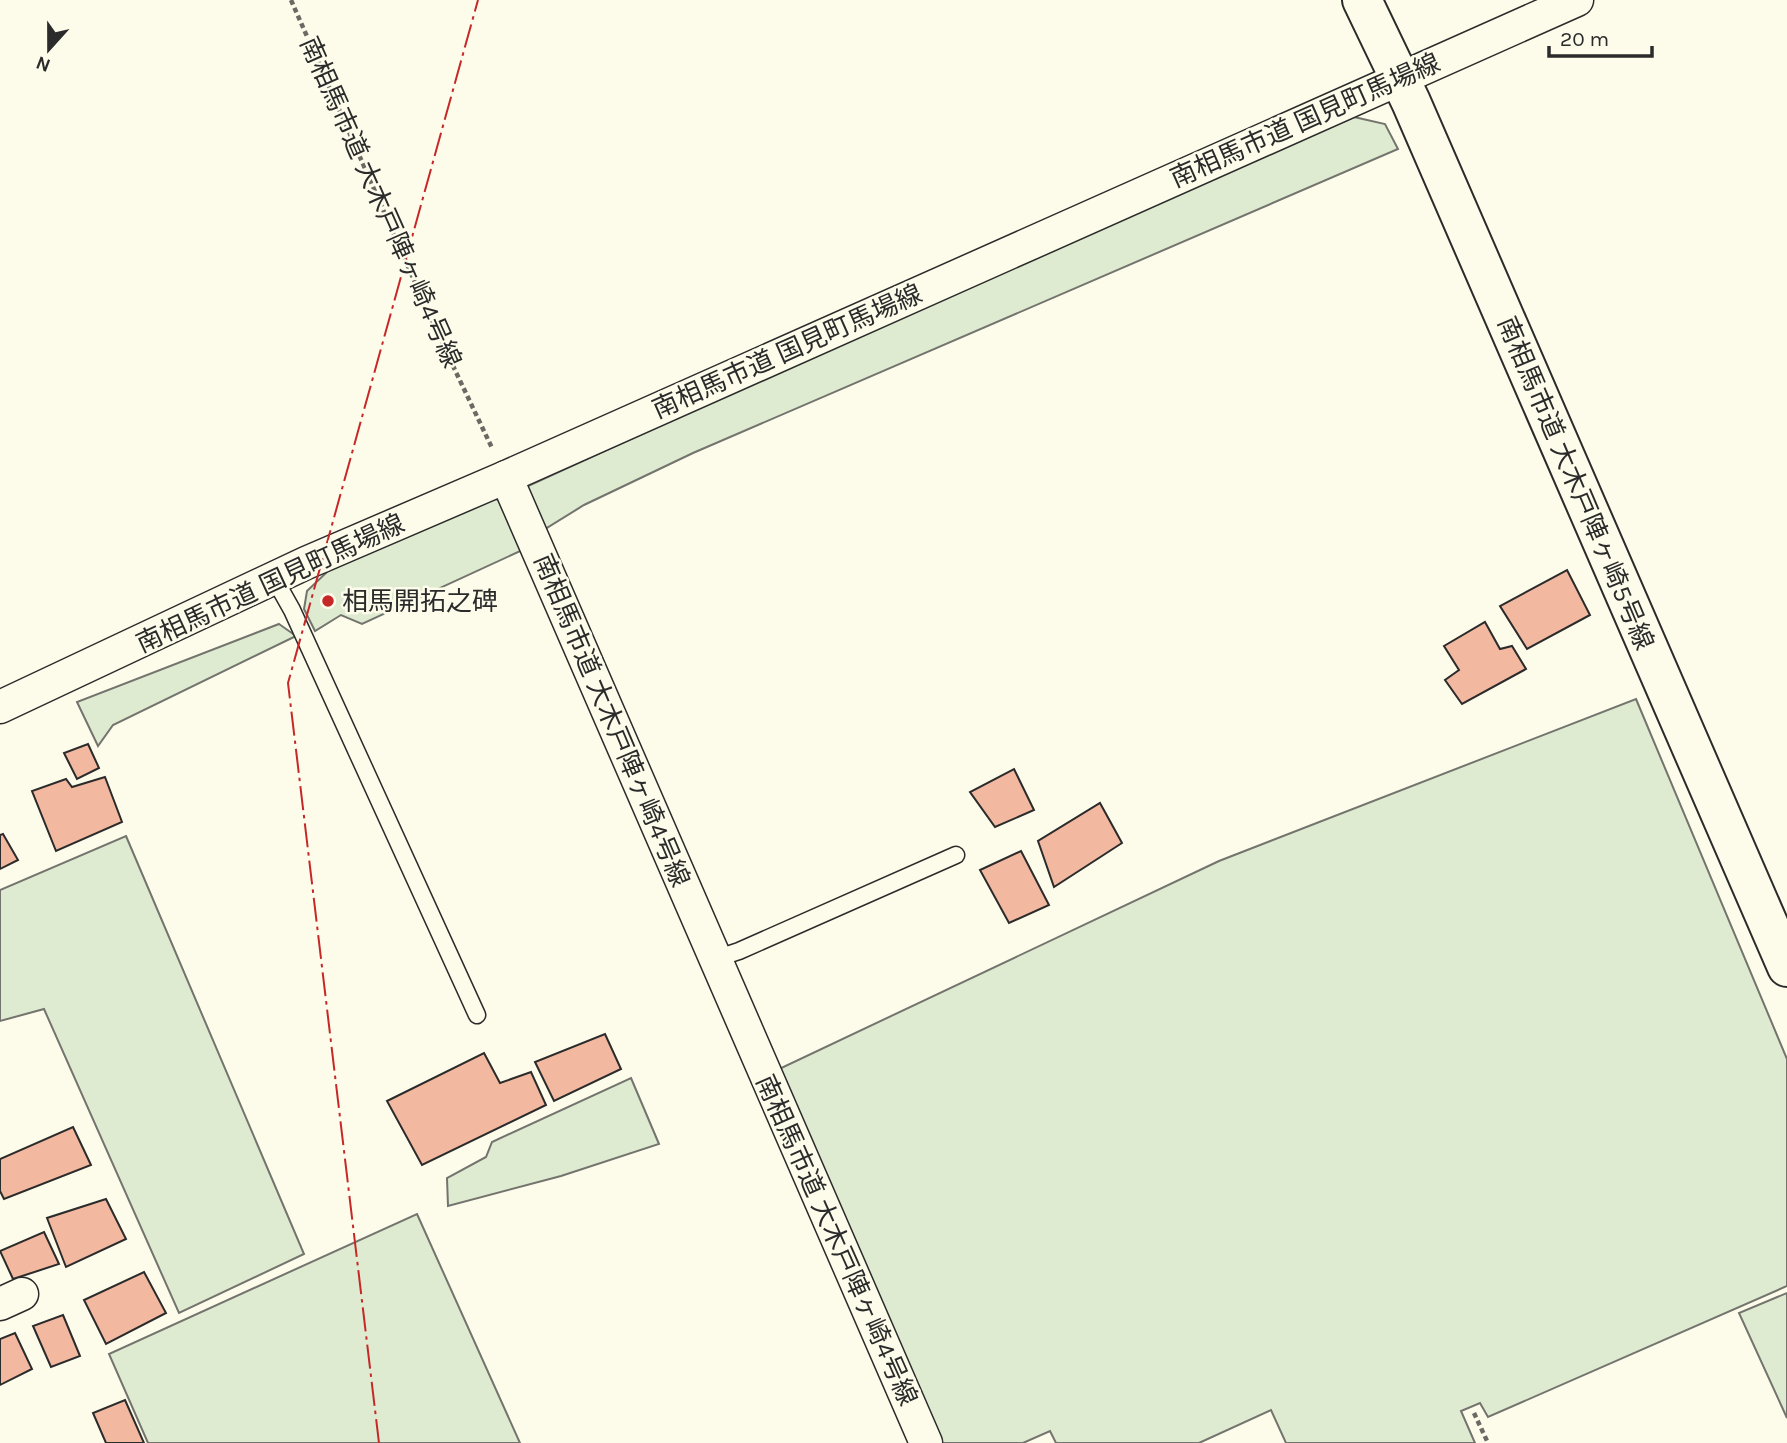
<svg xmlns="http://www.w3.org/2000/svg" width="1787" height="1443" font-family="Karla,'Noto Sans JP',sans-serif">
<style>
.green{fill:#deebd1;stroke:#74746e;stroke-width:2}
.building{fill:#f2b8a0;stroke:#2b2b2b;stroke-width:2}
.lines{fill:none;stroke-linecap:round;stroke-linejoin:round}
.service-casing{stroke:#2b2b2b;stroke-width:19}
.minor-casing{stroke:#2b2b2b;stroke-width:35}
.tertiary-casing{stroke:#2b2b2b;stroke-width:42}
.path{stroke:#6a6964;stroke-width:4.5;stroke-dasharray:5 3.5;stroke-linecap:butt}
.service{stroke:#fdfbea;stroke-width:16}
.minor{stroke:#fdfbea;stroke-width:32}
.tertiary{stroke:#fdfbea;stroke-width:38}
.power{stroke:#c62828;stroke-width:2;stroke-dasharray:24 5 3.5 5;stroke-linecap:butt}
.poi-dot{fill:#c62828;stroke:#fdfbea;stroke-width:2.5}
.labels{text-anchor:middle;stroke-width:5;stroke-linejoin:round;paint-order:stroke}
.street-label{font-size:26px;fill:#2b2b2b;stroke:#fdfbea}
.poi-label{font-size:26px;fill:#2b2b2b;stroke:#fdfbea;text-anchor:start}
</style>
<rect width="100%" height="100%" fill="#fdfbea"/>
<g class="green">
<polygon points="1354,117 1385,124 1398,149 693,453 584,505 545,529 525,493 528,486 830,348"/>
<polygon points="492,498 509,503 529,547 362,624 341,615 315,631 304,609 307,591 328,571"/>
<polygon points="279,624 296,636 113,725 98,746 77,702"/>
<polygon points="1636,699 1787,1059 1787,1286 1488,1417 1480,1403 1461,1411 1475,1443 1286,1443 1271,1410 1199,1443 1056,1443 1050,1431 1023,1443 937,1443 777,1070 1219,861"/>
<polygon points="126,836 304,1254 179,1313 44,1009 0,1021 0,890"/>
<polygon points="631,1078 659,1144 561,1176 448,1206 447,1178 486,1157 492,1142"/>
<polygon points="417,1214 520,1443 148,1443 109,1354"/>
<polygon points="1787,1293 1787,1418 1739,1313"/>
</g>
<g class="building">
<polygon points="1567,570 1590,615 1527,649 1500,606"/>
<polygon points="1485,622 1500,649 1512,646 1526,669 1462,704 1445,680 1459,670 1444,646"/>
<polygon points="88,744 99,768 77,779 64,753"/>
<polygon points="1014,769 1034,810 995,827 970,792"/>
<polygon points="105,777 122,822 56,851 32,791 66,779 72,787"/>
<polygon points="1100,803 1122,843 1054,887 1038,841"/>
<polygon points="3,834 18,860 0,869 0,835"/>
<polygon points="1021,851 1049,905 1009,923 980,870"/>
<polygon points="605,1034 621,1069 554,1101 535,1062"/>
<polygon points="484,1053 500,1083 531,1072 546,1105 422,1165 387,1101"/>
<polygon points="73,1127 91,1165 4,1199 0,1191 0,1159"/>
<polygon points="106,1199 126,1239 66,1267 47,1218"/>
<polygon points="44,1232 59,1264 13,1279 0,1251"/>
<polygon points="144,1272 166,1313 106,1344 84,1300"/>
<polygon points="63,1315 80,1356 51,1367 33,1326"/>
<polygon points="15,1333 32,1369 0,1385 0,1339"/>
<polygon points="125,1400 144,1443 106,1443 93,1413"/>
</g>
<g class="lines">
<g class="service-casing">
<g id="service">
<polyline points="274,578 292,610 477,1015"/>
<polyline points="715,959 739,951 956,855"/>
</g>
</g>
<g class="minor-casing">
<g id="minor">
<polyline points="506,477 926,1443"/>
<polyline points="0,707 306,563 506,477 1577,0"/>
<polyline points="0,1304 22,1294"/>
</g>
</g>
<g class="tertiary-casing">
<polyline id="tertiary" points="1362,0 1411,102 1787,967"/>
</g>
<g class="path">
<polyline points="291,0 435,328 492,448"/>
<polyline points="1474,1413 1488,1443"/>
</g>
<use href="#service" class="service"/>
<use href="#minor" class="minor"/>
<use href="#tertiary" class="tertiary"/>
<polyline class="power" points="379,1443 288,683 478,0"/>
</g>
<circle class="poi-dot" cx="328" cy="601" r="7"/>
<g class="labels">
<g class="street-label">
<text transform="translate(1305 120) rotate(-24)" y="9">南相馬市道 国見町馬場線</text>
<text transform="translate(381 202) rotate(66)" y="9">南相馬市道 大木戸陣ヶ崎4号線</text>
<text transform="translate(787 351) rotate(-24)" y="9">南相馬市道 国見町馬場線</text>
<text transform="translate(1576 483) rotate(67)" y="9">南相馬市道 大木戸陣ヶ崎5号線</text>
<text transform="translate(270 583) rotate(-25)" y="9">南相馬市道 国見町馬場線</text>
<text transform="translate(612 720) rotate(67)" y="9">南相馬市道 大木戸陣ヶ崎4号線</text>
<text transform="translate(837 1240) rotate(66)" y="9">南相馬市道 大木戸陣ヶ崎4号線</text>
</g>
<g class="poi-label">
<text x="342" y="610">相馬開拓之碑</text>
</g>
</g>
<g transform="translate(49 49) rotate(201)" stroke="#fdfbea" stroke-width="5" paint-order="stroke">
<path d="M0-5L12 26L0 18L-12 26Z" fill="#2b2b2b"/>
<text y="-10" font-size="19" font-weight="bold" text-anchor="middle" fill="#2b2b2b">N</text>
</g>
<path d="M1549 46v10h103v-10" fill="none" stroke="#2b2b2b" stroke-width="3.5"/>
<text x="1560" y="46" font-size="21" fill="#2b2b2b" stroke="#fdfbea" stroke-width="5" paint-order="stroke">20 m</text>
</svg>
